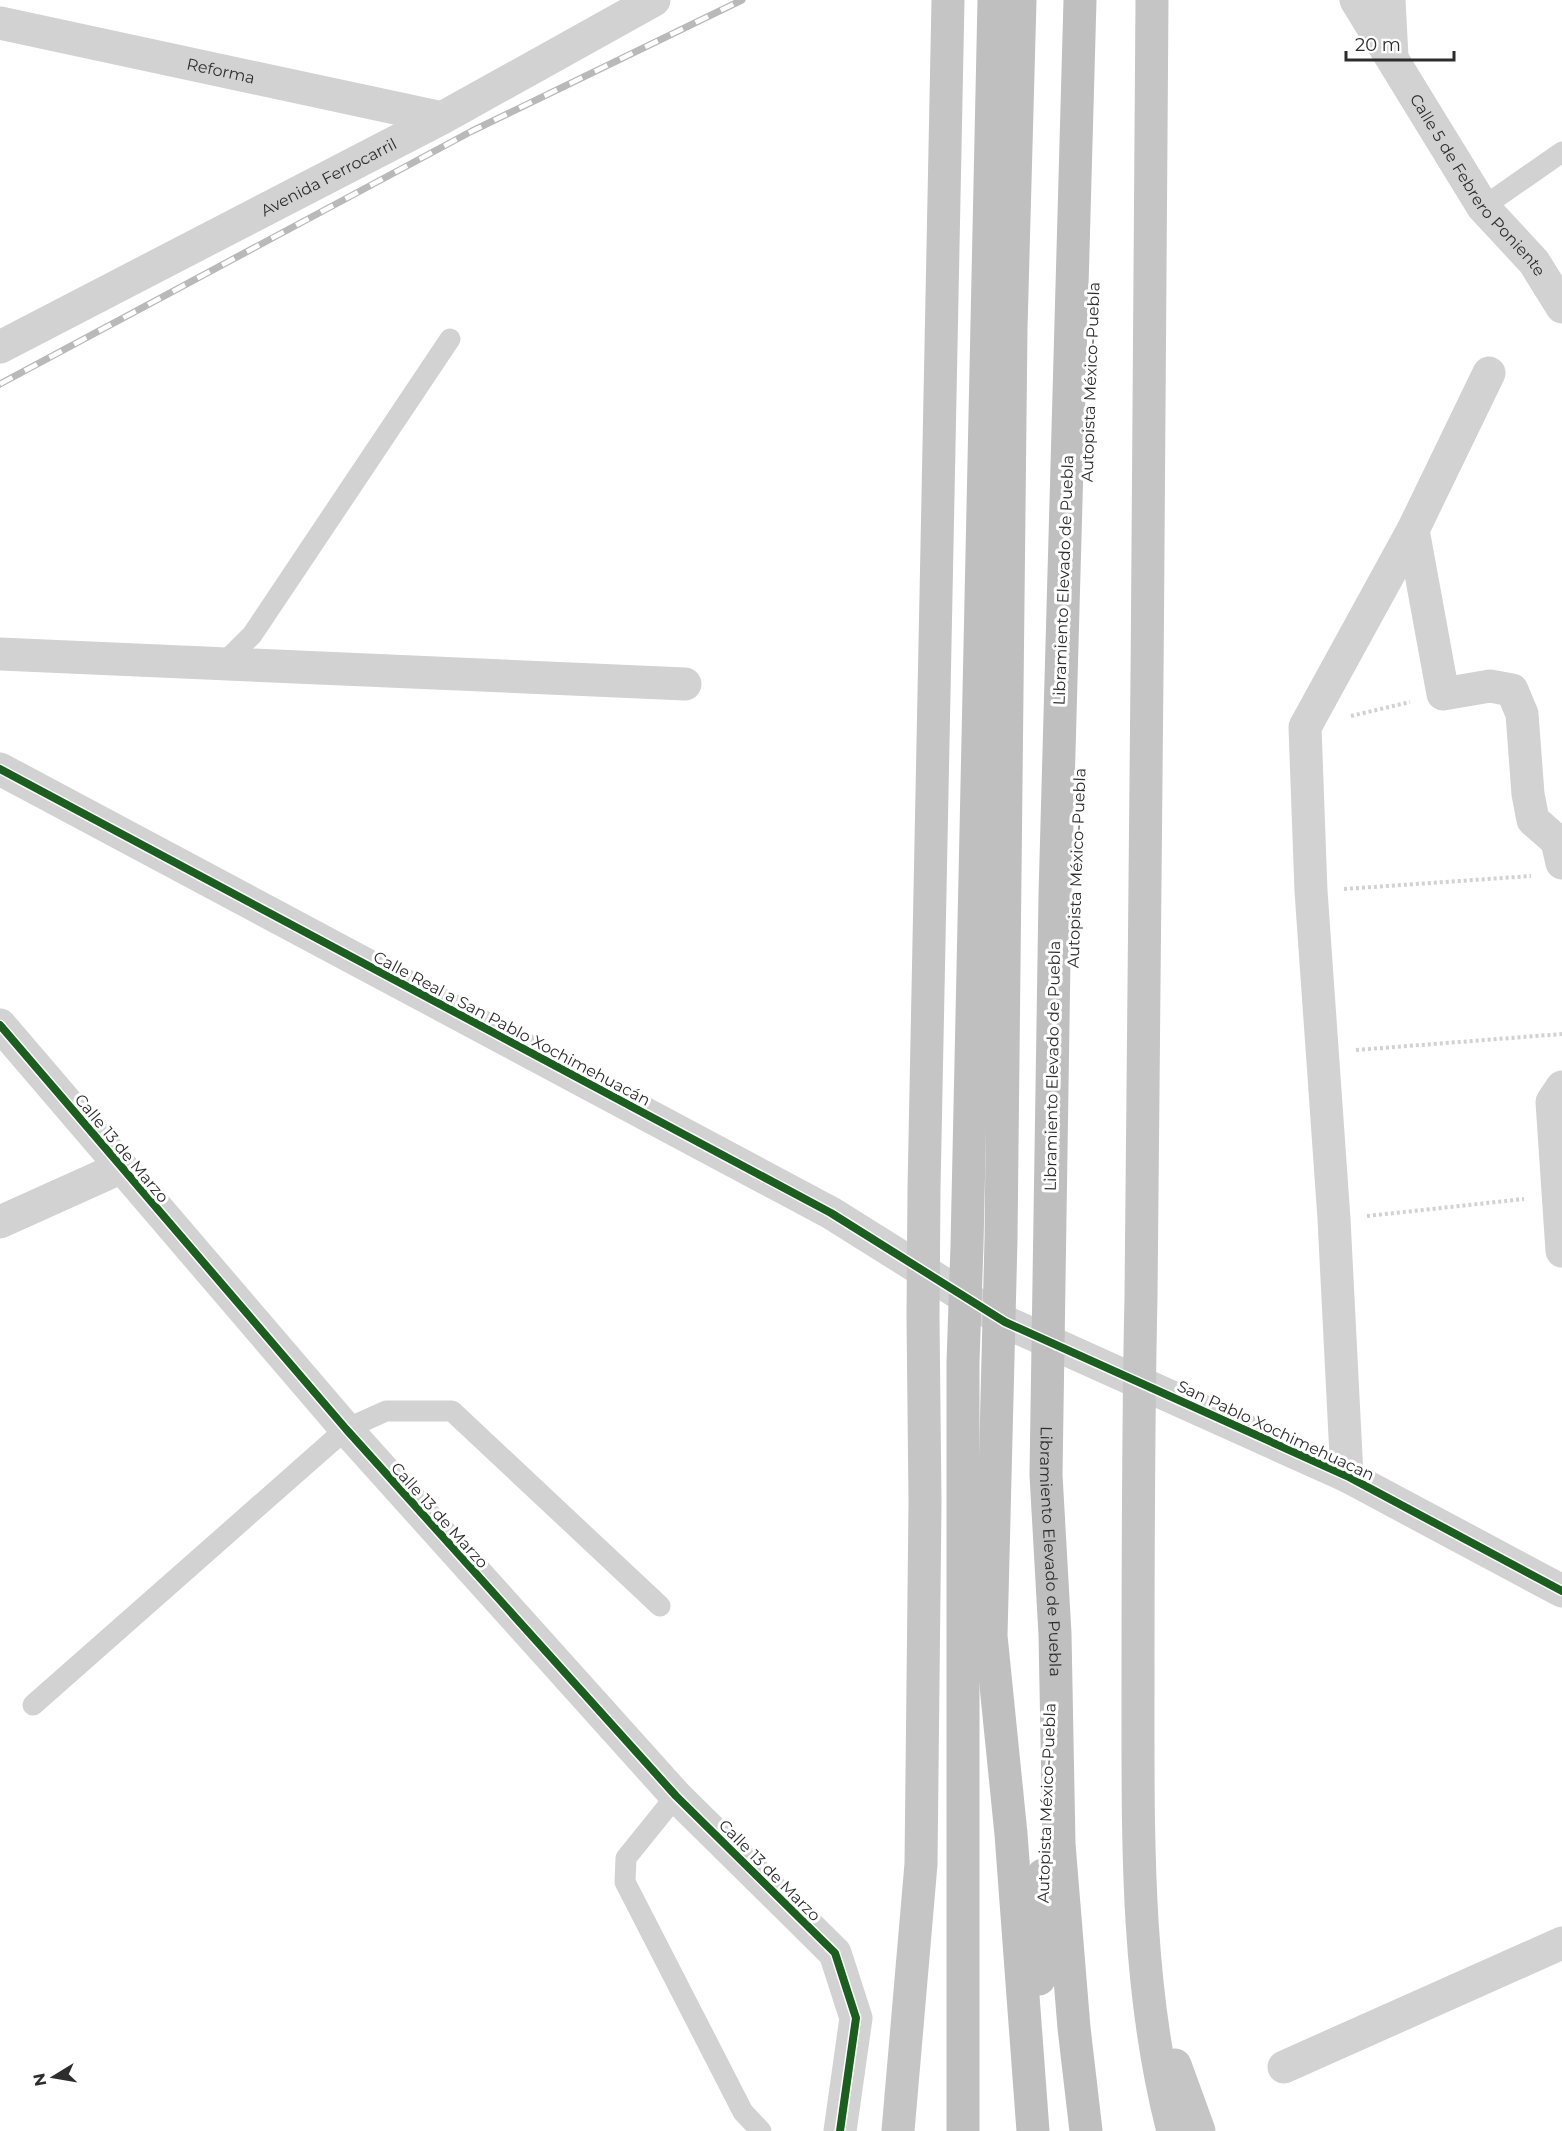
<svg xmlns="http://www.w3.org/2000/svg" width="1562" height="2131" font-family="Montserrat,sans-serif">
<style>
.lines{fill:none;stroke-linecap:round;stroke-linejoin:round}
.path{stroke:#d2d2d2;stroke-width:4;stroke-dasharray:3 3;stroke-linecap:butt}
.service{stroke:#d2d2d2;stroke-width:21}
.minor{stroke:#d2d2d2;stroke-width:33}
.primary{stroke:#c5c5c5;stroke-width:33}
.motorway{stroke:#bfbfbf;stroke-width:33}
.rail-casing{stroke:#b9b9b9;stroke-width:7}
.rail{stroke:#fff;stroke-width:4.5;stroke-dasharray:14;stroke-linecap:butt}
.cycleway-casing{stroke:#fff;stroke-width:11}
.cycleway{stroke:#1b5e20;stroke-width:8}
.labels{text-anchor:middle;stroke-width:6;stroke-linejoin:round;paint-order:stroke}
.street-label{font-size:16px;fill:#2d2d2d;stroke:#fff}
</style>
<rect width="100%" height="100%" fill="#fff"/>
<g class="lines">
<g class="path">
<polyline points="1351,716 1410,702"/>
<polyline points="1344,889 1531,876"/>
<polyline points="1356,1050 1562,1034"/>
<polyline points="1367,1216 1524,1199"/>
</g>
<g class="service">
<polyline points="1483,207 1562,152"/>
<polyline points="223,664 252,635 450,339"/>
<polyline points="33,1705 346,1429 386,1411 452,1411 660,1606"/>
<polyline points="676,1796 626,1858 625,1882 743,2112 761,2131"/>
</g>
<g class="minor">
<path id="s1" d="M1356 0 1483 207 1534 262 1562 307"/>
<polyline points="1389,0 1392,57"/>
<path id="s2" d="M0 23 442 118"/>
<path id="s3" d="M0 347 442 118 654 0"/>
<polyline points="1489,373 1413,530 1443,694 1490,686 1512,690 1522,714 1528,794 1533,820 1557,841 1562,863"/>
<polyline points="0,654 685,684"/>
<polyline points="0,769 831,1213 1005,1322 1347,1476 1562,1591"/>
<polyline points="0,1025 346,1429 676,1796 835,1953 856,2018 840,2131"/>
<polyline points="1562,1087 1552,1102 1562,1251"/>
<polyline points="0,1222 120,1168"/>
<polyline points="1347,1476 1334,1219 1311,891 1305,727 1413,530"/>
<polyline points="1284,2067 1562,1943"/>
</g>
<g class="primary">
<path d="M1152 0C1148 432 1147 865 1141 1297 1138 1430 1138 1562 1138 1694 1138 1841 1136 1988 1173 2131"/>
<polyline points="1175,2065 1199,2131"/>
<polyline points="898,2131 921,1864 925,1502 923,1316 924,1189 948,0"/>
</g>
<g class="motorway">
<polyline points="1020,0 1011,328 1001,1239 991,1636 1011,1834 1033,2131"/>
<path id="s4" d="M1080 0 1055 895 1046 1475 1055 1634 1059 1844 1074 2028 1086 2131"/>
<polyline points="1039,1979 1043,1875"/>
<polyline points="963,2131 963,1362 967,1246 994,0"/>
</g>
<g class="rail-casing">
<polyline id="rail" points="0,384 472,131 742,0"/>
</g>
<use href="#rail" class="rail"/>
<g class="cycleway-casing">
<g id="cycleway">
<polyline points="0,769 831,1213 1005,1322 1347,1476 1562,1591"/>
<polyline points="0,1025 346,1429 676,1796 835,1953 856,2018 840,2131"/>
</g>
</g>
<use href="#cycleway" class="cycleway"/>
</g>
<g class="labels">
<g class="street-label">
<text dy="6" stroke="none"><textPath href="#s2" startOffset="226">Reforma</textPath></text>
<text dy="6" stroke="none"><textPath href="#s3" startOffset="370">Avenida Ferrocarril</textPath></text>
<text dy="6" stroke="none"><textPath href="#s1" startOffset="222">Calle 5 de Febrero Poniente</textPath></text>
<text transform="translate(1090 382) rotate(-88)" y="6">Autopista México-Puebla</text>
<text transform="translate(1063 580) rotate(-88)" y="6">Libramiento Elevado de Puebla</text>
<text transform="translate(1076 868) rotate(-88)" y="6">Autopista México-Puebla</text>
<text transform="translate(512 1028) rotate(28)" y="6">Calle Real a San Pablo Xochimehuacán</text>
<text transform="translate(1052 1066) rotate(-89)" y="6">Libramiento Elevado de Puebla</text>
<text transform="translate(122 1148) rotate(50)" y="6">Calle 13 de Marzo</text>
<text transform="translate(1276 1430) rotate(25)" y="6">San Pablo Xochimehuacan</text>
<text transform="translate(440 1515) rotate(48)" y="6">Calle 13 de Marzo</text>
<text dy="6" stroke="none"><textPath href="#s4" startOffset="1552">Libramiento Elevado de Puebla</textPath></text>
<text transform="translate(1046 1803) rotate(-88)" y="6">Autopista México-Puebla</text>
<text transform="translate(770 1870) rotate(45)" y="6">Calle 13 de Marzo</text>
</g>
</g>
<g transform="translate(54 2077) rotate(259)" stroke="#ffffff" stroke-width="4.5" paint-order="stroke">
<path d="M0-4.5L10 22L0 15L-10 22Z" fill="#2d2d2d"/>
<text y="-9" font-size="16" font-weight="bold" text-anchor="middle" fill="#2d2d2d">N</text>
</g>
<path d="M1346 51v9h108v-9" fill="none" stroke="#2d2d2d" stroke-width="3"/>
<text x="1355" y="51" font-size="18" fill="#2d2d2d" stroke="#ffffff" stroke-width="4.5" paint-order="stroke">20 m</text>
</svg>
